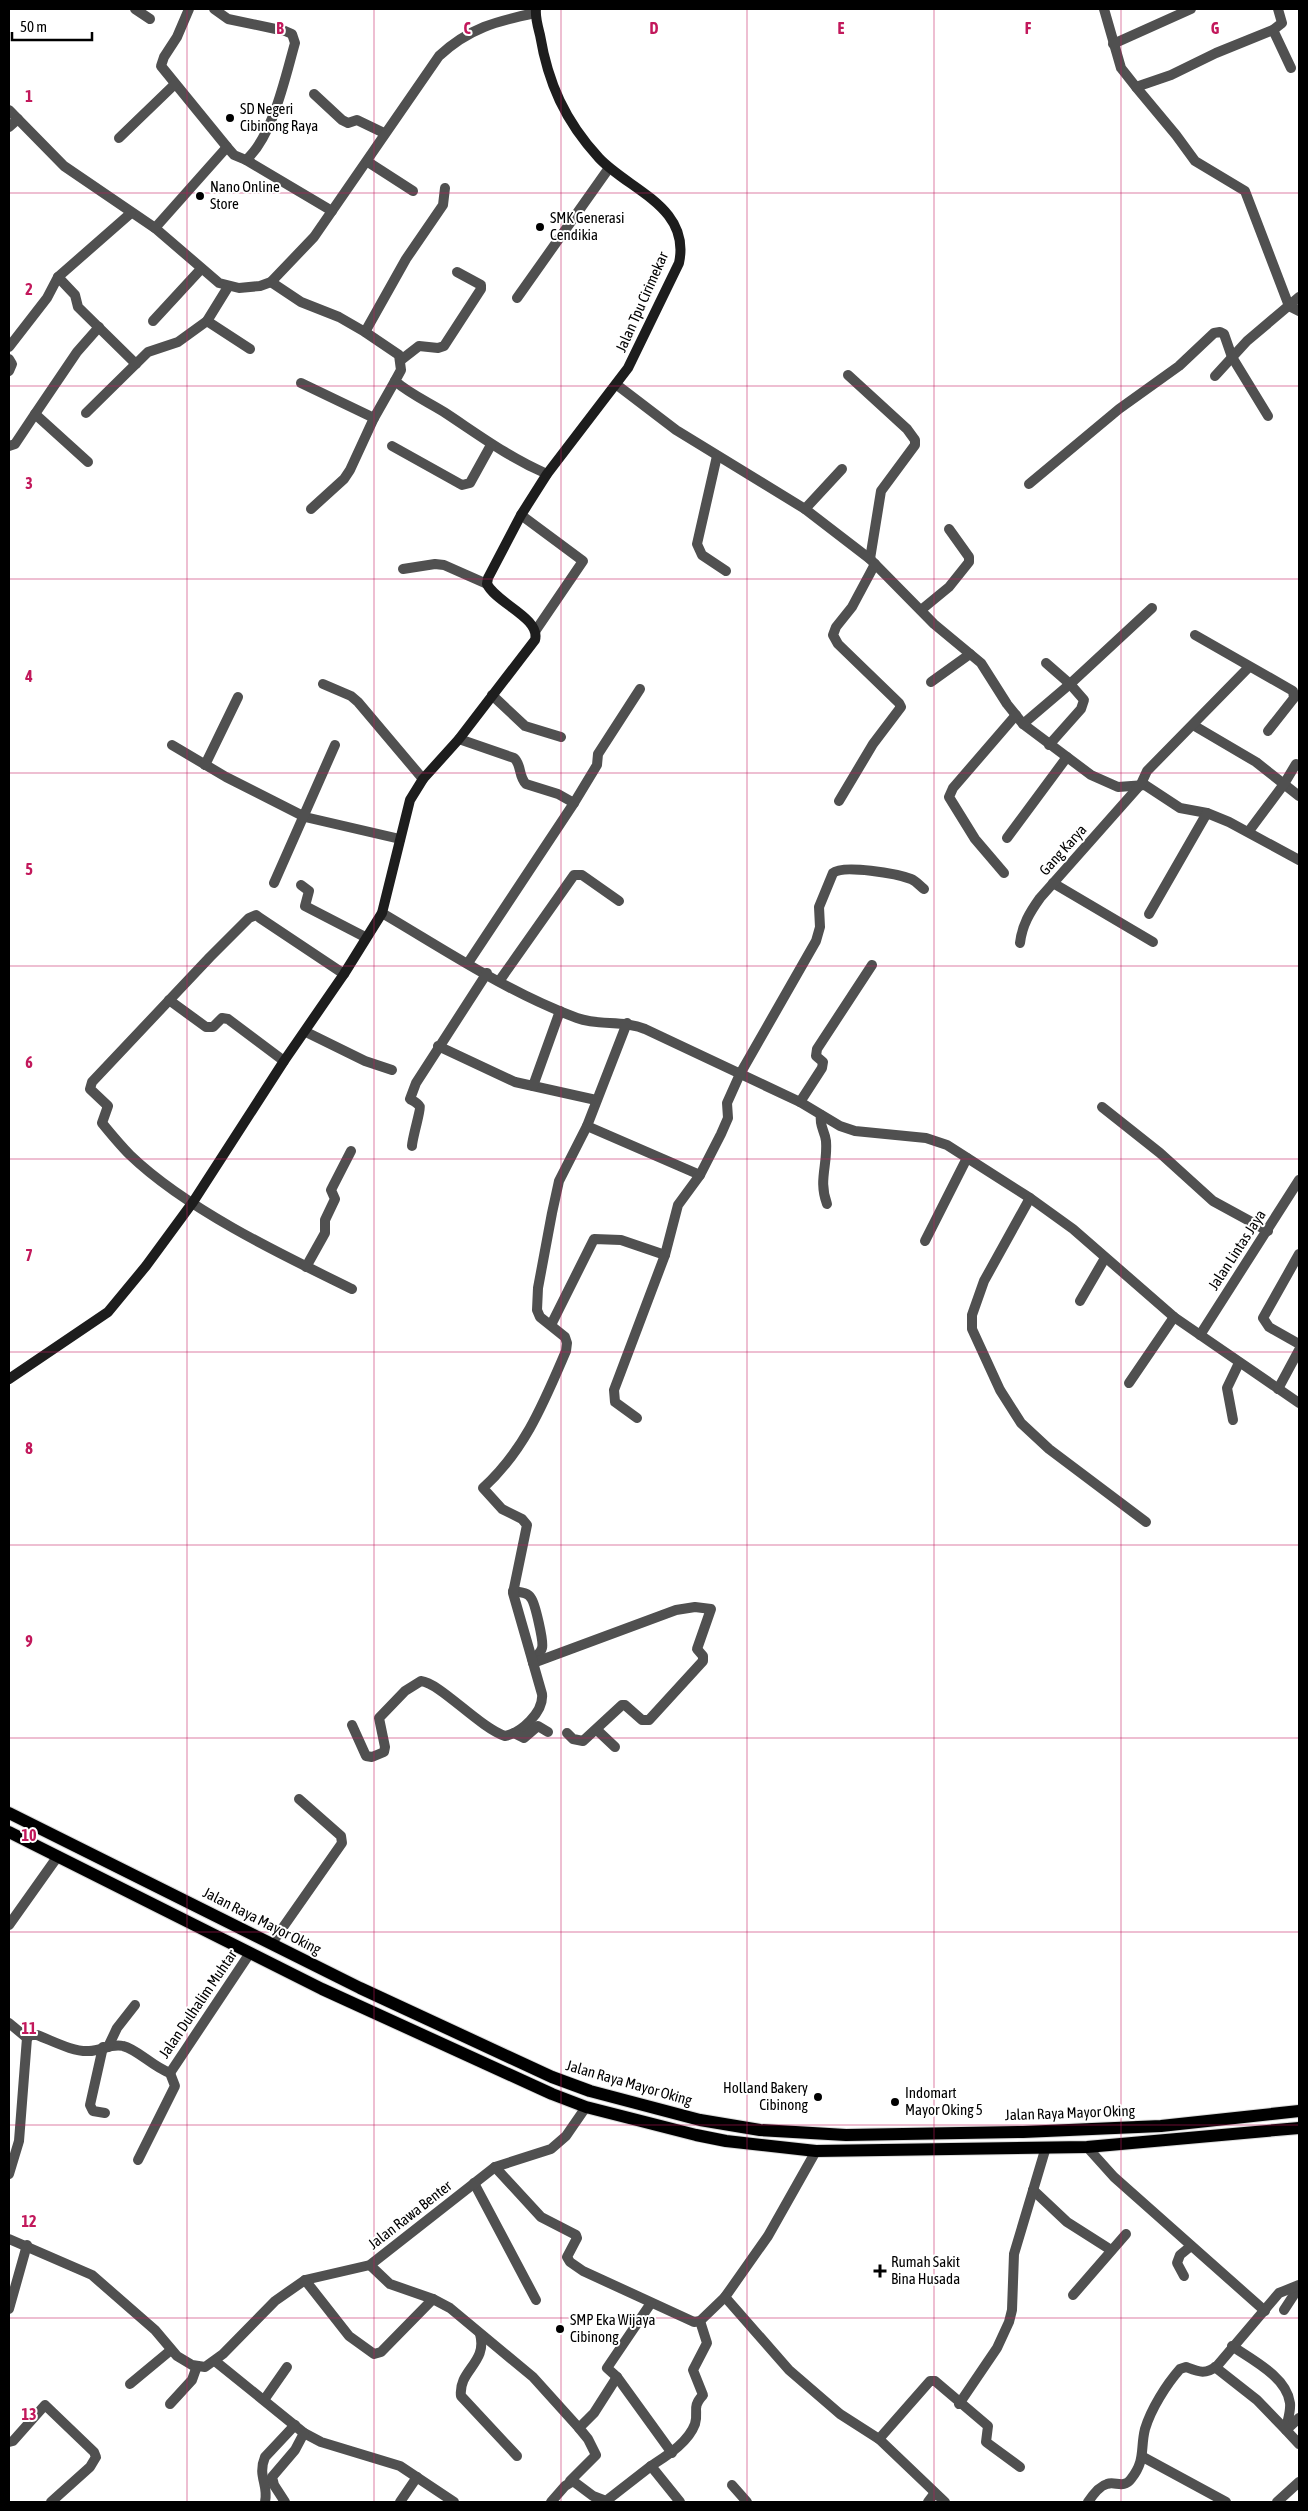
<svg xmlns="http://www.w3.org/2000/svg" width="1308" height="2511" font-family="'Asap Condensed',sans-serif">
<style>
.lines{fill:none;stroke-linecap:round;stroke-linejoin:round}
.primary-casing{stroke:#dbdbdb;stroke-width:14}
.street{stroke:#505050;stroke-width:10}
.secondary{stroke:#1d1d1d;stroke-width:10}
.primary{stroke:#000;stroke-width:12}
.grid{fill:none;stroke:#c2185b;stroke-width:1;stroke-opacity:0.55}
.poi-dot{fill:#000;stroke:#fff;stroke-width:2}
.labels{text-anchor:middle;stroke-width:4;stroke-linejoin:round;paint-order:stroke}
.poi-label{font-size:15px;fill:#000;stroke:#fff;text-anchor:start}
.street-label{font-size:15px;fill:#000;stroke:#fff}
.grid-label{font-size:16px;text-anchor:middle;font-weight:bold;fill:#c2185b;stroke:#fff;stroke-width:4;stroke-linejoin:round;paint-order:stroke}
</style>
<rect width="100%" height="100%" fill="#fff"/>
<g class="lines">
<g class="primary-casing">
<g id="primary">
<polyline points="9,1813 360,1988 552,2077 590,2091 700,2120 760,2130 846,2135 1023,2132 1161,2126 1299,2111"/>
<polyline points="9,1832 322,1989 552,2094 586,2107 696,2135 726,2141 816,2151 1087,2147 1299,2128"/>
</g>
</g>
<g class="street">
<polyline points="135,9 150,19"/>
<polyline points="189,9 177,37 164,57 161,66 227,147"/>
<polyline points="1104,9 1121,68 1136,87 1176,135 1195,161 1245,191 1289,306 1299,311"/>
<polyline points="1273,30 1291,68"/>
<polyline points="1113,44 1191,9"/>
<polyline points="1136,87 1171,75 1216,53 1273,30 1282,23 1278,9"/>
<polyline points="314,94 342,120 348,123 357,120 384,133"/>
<path d="M9 110 64 166 155 228 219 283 239 288 260 286 271 282 314 237 439 56C469 28 497 21 535 13"/>
<polyline points="9,127 18,119"/>
<polyline points="119,138 175,84"/>
<polyline points="246,160 332,211"/>
<polyline points="368,162 413,191"/>
<path d="M155 228 227 147 234 155 246 160C273 136 285 78 295 43L292 34 285 31 228 19 214 9"/>
<polyline points="58,277 75,295 78,307 136,364"/>
<path d="M271 282 301 302 339 317 365 332 399 355 401 370 395 381C410 394 428 402 444 412 479 435 508 457 547 474"/>
<polyline points="517,298 609,168"/>
<polyline points="153,321 201,269"/>
<polyline points="207,321 250,349"/>
<polyline points="365,332 406,259 443,205 445,188"/>
<polyline points="9,347 47,298 58,277 131,213"/>
<polyline points="9,359 12,364 9,371"/>
<polyline points="401,360 419,346 438,348 444,346 481,289 481,285 457,272"/>
<polyline points="848,375 907,429 915,440 915,445 881,491 870,559"/>
<polyline points="1215,376 1247,341 1299,297"/>
<polyline points="301,383 374,418"/>
<polyline points="617,385 676,430 805,509 870,559 934,624 981,663 1007,704 1023,724 1091,775 1118,787 1145,785 1180,808 1207,813 1229,822 1299,860"/>
<polyline points="86,413 148,352 178,342 207,321 228,287"/>
<polyline points="35,414 77,352 99,327"/>
<polyline points="9,446 15,444 35,414 88,462"/>
<polyline points="392,446 462,485 470,483 491,445"/>
<polyline points="717,456 697,544 702,555 726,571"/>
<polyline points="1029,484 1119,409 1179,366 1214,333 1220,332 1224,334 1232,357 1268,416"/>
<polyline points="311,509 344,479 350,470 374,418 395,381"/>
<polyline points="805,509 842,469"/>
<polyline points="521,515 583,561 536,630"/>
<polyline points="403,569 435,564 444,565 487,584"/>
<polyline points="921,610 949,587 969,562 969,557 949,529"/>
<polyline points="1195,635 1293,691 1294,698 1268,731"/>
<polyline points="1046,663 1070,684 1084,700 1081,709 1049,745"/>
<polyline points="931,682 970,654"/>
<polyline points="323,684 351,696 358,702 423,779"/>
<polyline points="492,695 525,726 561,737"/>
<polyline points="1023,724 1070,684 1152,608"/>
<polyline points="1193,725 1256,762 1299,796"/>
<path d="M459 739 514 758C522 765 518 776 526 784L558 794 574 803"/>
<polyline points="172,745 226,777 305,817 400,839"/>
<polyline points="205,765 238,697"/>
<polyline points="839,801 873,744 901,707 899,703 838,644 833,635 836,627 852,607 875,564"/>
<polyline points="1249,831 1284,784 1296,764"/>
<polyline points="1007,838 1067,757"/>
<polyline points="1004,873 975,839 949,797 953,788 1016,715"/>
<polyline points="274,883 335,745"/>
<polyline points="1053,883 1153,942"/>
<polyline points="301,885 309,891 305,906 365,937"/>
<path d="M382 913C445 950 509 993 577 1018 599 1026 623 1020 645 1029L800 1102 840 1126 855 1131 926 1138 947 1145 1030 1198 1073 1229 1174 1317 1299 1403"/>
<polyline points="1149,914 1207,813"/>
<path d="M1020 943C1022 925 1030 912 1040 898L1141 784 1147 771 1249 667"/>
<polyline points="468,963 574,803 597,765 598,754 640,689"/>
<path d="M344 974 260 918 256 915 249 918 210 957 92 1082 90 1089 108 1106 102 1123C111 1134 120 1145 130 1155 186 1209 282 1255 352 1289"/>
<polyline points="500,980 574,875 582,875 619,901"/>
<polyline points="169,1000 206,1027 213,1027 222,1018 228,1019 284,1061"/>
<polyline points="306,1032 365,1061 392,1070"/>
<polyline points="438,1046 515,1082 596,1100"/>
<polyline points="533,1086 560,1011"/>
<polyline points="800,1102 822,1068 823,1062 816,1056 817,1049 872,965"/>
<polyline points="1102,1107 1160,1153 1213,1201 1268,1231"/>
<path d="M821 1115C819 1126 825 1131 826 1141 828 1165 818 1180 827 1204"/>
<polyline points="587,1126 700,1175"/>
<path d="M412 1146C412 1139 421 1109 420 1107 418 1103 413 1101 410 1099L416 1083 487 973"/>
<polyline points="1030,1198 984,1281 972,1315 972,1329 1000,1390 1021,1423 1049,1449 1146,1522"/>
<polyline points="925,1241 967,1158"/>
<polyline points="1299,1254 1263,1318 1269,1327 1299,1344"/>
<polyline points="306,1267 325,1233 325,1220 335,1199 331,1190 351,1151"/>
<polyline points="1080,1301 1105,1258"/>
<polyline points="551,1325 594,1239 621,1240 665,1255"/>
<polyline points="1200,1335 1299,1180"/>
<polyline points="1129,1383 1174,1317"/>
<polyline points="1278,1389 1299,1350"/>
<path d="M637 1418 615 1402 614 1390 665 1255 678 1205 700 1175 721 1134 728 1118 727 1103 740 1074 816 941 820 927 819 907 833 873C843 864 898 874 911 879 916 881 920 886 924 889"/>
<polyline points="1233,1420 1227,1388 1239,1363"/>
<path d="M513 1591C519 1592 528 1592 531 1598 535 1603 544 1642 542 1648 541 1653 536 1656 532 1659"/>
<polyline points="533,1663 676,1610 695,1607 711,1609 697,1649 703,1656 703,1661 649,1720 642,1720 625,1705 622,1705 583,1741 573,1739 567,1733"/>
<path d="M352 1725 366 1756 372 1757 384 1752 385 1747 379 1718 405 1691 421 1681C440 1683 479 1727 505 1736 521 1733 544 1712 542 1694L513 1593 527 1525 522 1519 502 1509 483 1488C525 1450 544 1402 566 1351L567 1343 565 1337 540 1317 537 1310 538 1288 552 1213 559 1181 587 1126 627 1023"/>
<polyline points="597,1730 615,1747"/>
<polyline points="514,1733 524,1738 538,1726 548,1732"/>
<polyline points="9,1925 58,1856"/>
<polyline points="272,1943 342,1843 341,1836 299,1799"/>
<polyline points="9,2023 27,2038"/>
<path d="M27 2038 31 2035H37C53 2041 73 2052 89 2051 101 2051 111 2043 123 2046 137 2049 153 2067 170 2073"/>
<polyline points="103,2047 90,2105 93,2111 105,2113"/>
<polyline points="108,2047 117,2028 135,2005"/>
<polyline points="170,2073 250,1953"/>
<polyline points="1087,2147 1114,2177 1265,2311"/>
<polyline points="816,2151 768,2236 725,2297 789,2370 840,2414 879,2439 945,2502"/>
<polyline points="138,2160 175,2086 170,2073"/>
<polyline points="495,2167 541,2217 576,2235 577,2238 567,2257 570,2262 583,2271 694,2322 700,2321 725,2297"/>
<polyline points="9,2174 19,2141 27,2038"/>
<polyline points="474,2183 536,2300"/>
<polyline points="1033,2190 1067,2222 1111,2250"/>
<polyline points="9,2239 92,2275 155,2330 177,2356 192,2365 205,2367 223,2354 275,2301 305,2280 370,2265 495,2167 551,2149 566,2136 586,2107"/>
<polyline points="370,2265 390,2284 433,2299 450,2308 533,2377 579,2428"/>
<polyline points="1184,2276 1177,2263 1180,2255 1191,2246"/>
<polyline points="305,2280 349,2336 374,2354 381,2352 433,2299"/>
<polyline points="1073,2295 1126,2234"/>
<polyline points="651,2303 607,2368 617,2377 672,2453"/>
<polyline points="9,2309 27,2245"/>
<polyline points="1284,2310 1299,2287"/>
<path d="M480 2334C488 2363 458 2370 461 2396L517 2456"/>
<path d="M1232 2346C1251 2359 1287 2377 1290 2403 1291 2412 1287 2421 1286 2430L1299 2444"/>
<polyline points="215,2361 304,2433 321,2442 400,2466 454,2502"/>
<polyline points="1215,2367 1257,2400 1286,2430 1299,2418"/>
<polyline points="130,2384 171,2350"/>
<polyline points="264,2400 287,2367"/>
<polyline points="170,2404 192,2380 197,2366"/>
<polyline points="959,2404 997,2348 1009,2322 1012,2310 1014,2254 1046,2147"/>
<polyline points="879,2439 930,2381 935,2381 988,2426 986,2442 1020,2467"/>
<polyline points="9,2442 13,2441 45,2405 94,2452 96,2457 90,2467 51,2502"/>
<polyline points="1143,2457 1226,2502"/>
<polyline points="570,2481 596,2455 588,2439 579,2428 594,2413 617,2377"/>
<polyline points="732,2485 747,2502"/>
<path d="M265 2502C269 2485 257 2476 265 2457L295 2425"/>
<polyline points="285,2502 274,2485 272,2477 295,2450 304,2433"/>
<polyline points="400,2502 417,2477"/>
<polyline points="551,2502 565,2486 573,2481 593,2496 606,2501 651,2466"/>
<path d="M680 2502 651 2466C666 2456 688 2443 695 2424 699 2411 691 2408 703 2395L693 2370 707 2343 700 2321"/>
<polyline points="928,2502 934,2494"/>
<path d="M1088 2502C1092 2496 1099 2486 1107 2484 1115 2481 1124 2489 1131 2479 1146 2460 1140 2449 1145 2429 1151 2409 1166 2385 1180 2369L1186 2367C1199 2372 1205 2375 1217 2366L1279 2293 1299 2285"/>
<polyline points="1277,2502 1299,2482"/>
</g>
<path class="secondary" d="M9 1379 108 1312 146 1266 193 1202 284 1061 344 974 382 913 410 800 423 779 459 739 535 640C541 618 496 603 487 584L488 578 521 515 547 474 628 368 679 263C691 207 629 190 599 158 565 121 548 83 540 35 538 27 535 17 536 9"/>
<use href="#primary" class="primary"/>
</g>
<path class="grid" d="M187 9V2502M374 9V2502M561 9V2502M747 9V2502M934 9V2502M1121 9V2502M9 193H1299M9 386H1299M9 579H1299M9 773H1299M9 966H1299M9 1159H1299M9 1352H1299M9 1545H1299M9 1738H1299M9 1932H1299M9 2125H1299M9 2318H1299"/>
<g class="poi-dot">
<circle cx="230" cy="118" r="5"/>
<circle cx="200" cy="196" r="5"/>
<circle cx="540" cy="227" r="5"/>
<circle cx="818" cy="2097" r="5"/>
<circle cx="895" cy="2102" r="5"/>
<path d="M877.5 2263.5h5v5h5v5h-5v5h-5v-5h-5v-5h5z"/>
<circle cx="560" cy="2329" r="5"/>
</g>
<g class="labels">
<g class="poi-label">
<text x="240" y="114">SD Negeri<tspan x="240" dy="17">Cibinong Raya</tspan></text>
<text x="210" y="192">Nano Online<tspan x="210" dy="17">Store</tspan></text>
<text x="550" y="223">SMK Generasi<tspan x="550" dy="17">Cendikia</tspan></text>
<text x="808" y="2093" text-anchor="end">Holland Bakery<tspan x="808" dy="17">Cibinong</tspan></text>
<text x="905" y="2098">Indomart<tspan x="905" dy="17">Mayor Oking 5</tspan></text>
<text x="891" y="2267">Rumah Sakit<tspan x="891" dy="17">Bina Husada</tspan></text>
<text x="570" y="2325">SMP Eka Wijaya<tspan x="570" dy="17">Cibinong</tspan></text>
</g>
<g class="street-label">
<text transform="translate(642 302) rotate(-66)" y="5">Jalan Tpu Cirimekar</text>
<text transform="translate(1063 850) rotate(-48)" y="5">Gang Karya</text>
<text transform="translate(1237 1250) rotate(-57)" y="5">Jalan Lintas Jaya</text>
<text transform="translate(262 1921) rotate(27)" y="5">Jalan Raya Mayor Oking</text>
<text transform="translate(198 2004) rotate(-56)" y="5">Jalan Dulhalim Muhtar</text>
<text transform="translate(629 2083) rotate(16)" y="5">Jalan Raya Mayor Oking</text>
<text transform="translate(1070 2113) rotate(-2)" y="5">Jalan Raya Mayor Oking</text>
<text transform="translate(410 2215) rotate(-38)" y="5">Jalan Rawa Benter</text>
</g>
</g>
<g class="grid-label">
<text x="280" y="34">B</text>
<text x="467" y="34">C</text>
<text x="654" y="34">D</text>
<text x="841" y="34">E</text>
<text x="1028" y="34">F</text>
<text x="1215" y="34">G</text>
<text x="29" y="102">1</text>
<text x="29" y="295">2</text>
<text x="29" y="489">3</text>
<text x="29" y="682">4</text>
<text x="29" y="875">5</text>
<text x="29" y="1068">6</text>
<text x="29" y="1261">7</text>
<text x="29" y="1454">8</text>
<text x="29" y="1647">9</text>
<text x="29" y="1841">10</text>
<text x="29" y="2034">11</text>
<text x="29" y="2227">12</text>
<text x="29" y="2420">13</text>
</g>
<rect width="1308" height="2511" fill="none" stroke="#000000" stroke-width="20"/>
<path d="M12 32v8h80v-8" fill="none" stroke="#000000" stroke-width="2.5"/>
<text x="20" y="32" font-size="15" fill="#000000" stroke="#ffffff" stroke-width="4" paint-order="stroke">50 m</text>
</svg>
